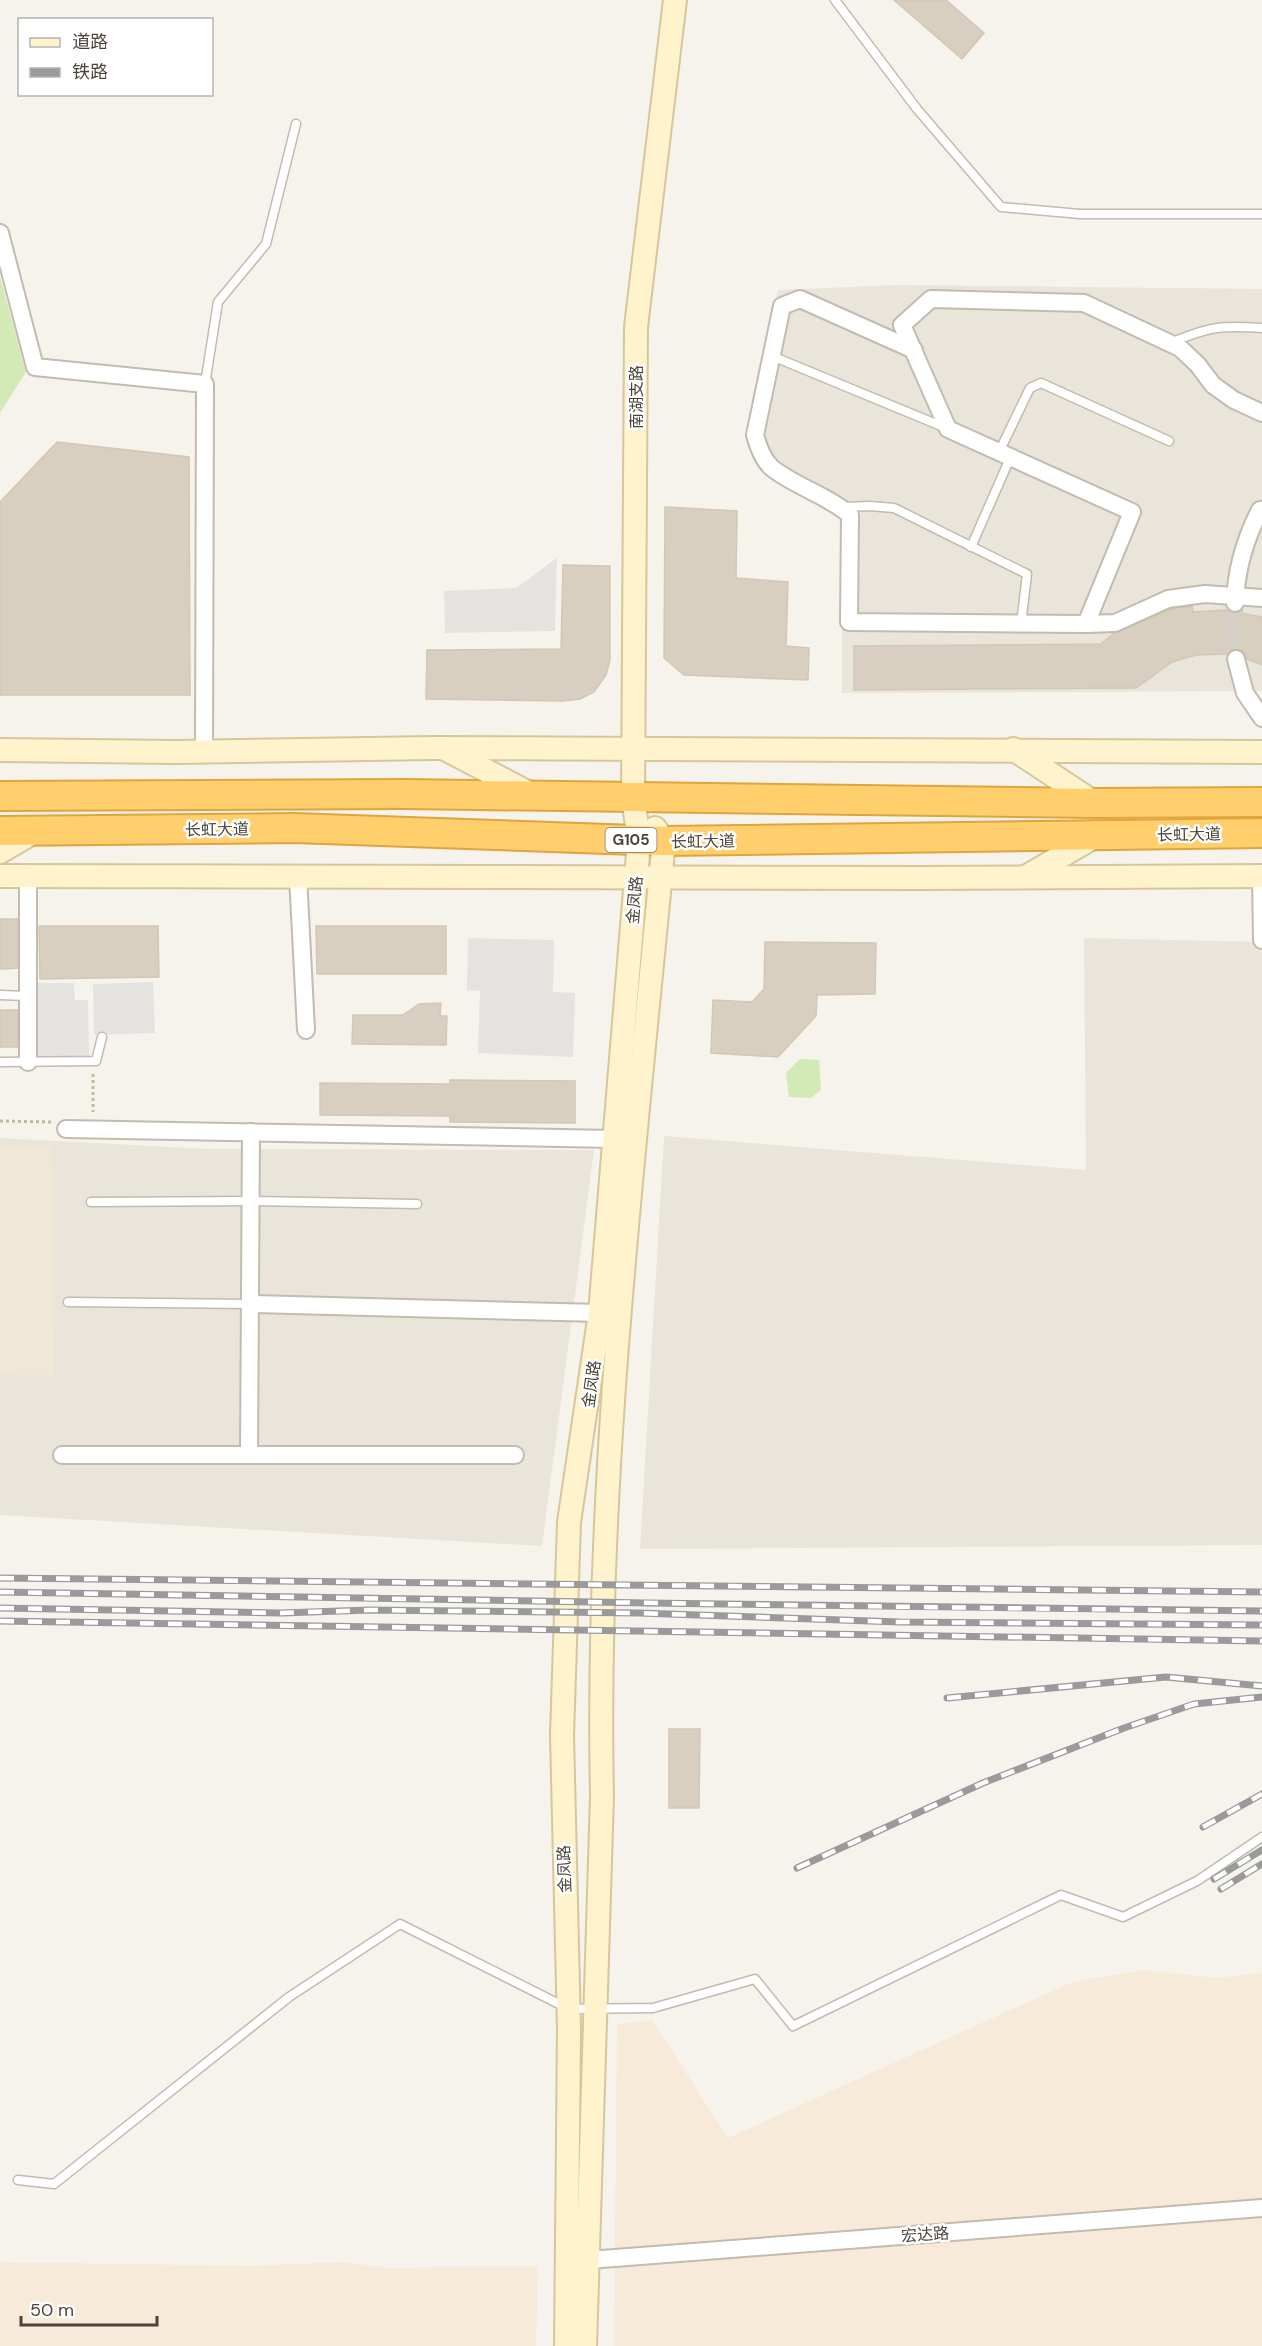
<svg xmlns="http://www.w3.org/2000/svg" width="1262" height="2346" font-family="'DM Sans','Noto Sans SC',sans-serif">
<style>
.residential{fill:#eae5da}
.commercial{fill:#f7ead8}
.education{fill:#efe8d6}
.green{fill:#d2eab5}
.parking{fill:#e5e3e0}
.building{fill:#d8cfc1;stroke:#d3c7b4;stroke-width:1.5}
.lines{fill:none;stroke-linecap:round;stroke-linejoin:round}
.street-tunnel{stroke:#d4d0c8;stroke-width:16;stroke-dasharray:16 8;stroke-linecap:butt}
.lane-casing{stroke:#c2bbae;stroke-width:11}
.street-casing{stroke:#c2bbae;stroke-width:20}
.secondary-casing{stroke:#d6c79b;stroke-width:26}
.highway-casing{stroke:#e0a43c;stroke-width:32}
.path{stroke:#c4b79f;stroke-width:3;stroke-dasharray:3 3;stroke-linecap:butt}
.lane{stroke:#fff;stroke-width:8}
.street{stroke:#fff;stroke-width:16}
.secondary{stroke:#fff3cd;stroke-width:22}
.highway{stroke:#ffcf6e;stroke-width:28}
.rail-casing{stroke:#9a9a9a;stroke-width:7}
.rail{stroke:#fff;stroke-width:4.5;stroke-dasharray:14;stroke-linecap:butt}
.labels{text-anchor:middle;stroke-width:5;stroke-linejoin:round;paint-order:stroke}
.shield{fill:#fff;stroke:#817c74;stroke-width:1.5}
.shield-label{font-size:15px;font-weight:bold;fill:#4b4439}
.street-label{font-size:16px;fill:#4b4439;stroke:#fff}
</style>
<rect width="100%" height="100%" fill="#f6f3ec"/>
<g class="residential">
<polygon points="896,285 1262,289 1262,691 842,693 842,518 767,475 748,432 778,290"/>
<polygon points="1084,938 1262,942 1262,1545 640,1549 664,1136 1086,1170"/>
<polygon points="0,1138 210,1149 594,1150 542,1546 0,1515"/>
</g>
<g class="commercial">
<polygon points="1141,1970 1217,1978 1262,1973 1262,2346 614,2346 617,2024 652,2020 728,2138 1070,1983"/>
<polygon points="0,2262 247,2266 344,2262 386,2268 538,2266 536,2346 0,2346"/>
</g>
<polygon class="education" points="0,1146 51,1147 54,1376 0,1374"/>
<g class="green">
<polygon points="0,277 26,372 0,413"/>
<polygon points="800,1059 819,1060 821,1090 811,1098 789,1097 786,1073"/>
</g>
<g class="parking">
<polygon points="557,558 555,631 445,633 444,591 516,588"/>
<polygon points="468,938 554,940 553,992 575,993 573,1057 478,1053 480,991 467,990"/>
<polygon points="153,982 155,1033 94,1035 93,984"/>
<polygon points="37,983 74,983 75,1000 88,1000 89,1056 38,1056"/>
</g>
<g class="building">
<polygon points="894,0 946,0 984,33 962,59"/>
<polygon points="57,442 189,457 190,695 0,695 0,502"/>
<polygon points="665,507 737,511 736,578 788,582 786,646 809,648 808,680 684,675 664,658"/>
<polygon points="563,565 610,566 610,660 606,675 594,692 580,699 563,701 426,699 427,650 561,649"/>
<polygon points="1192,606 1193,612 1225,610 1262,617 1262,665 1247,659 1243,651 1234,649 1227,654 1196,655 1172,662 1136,688 854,690 854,646 1101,644 1113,634 1171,609"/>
<polygon points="0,919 18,919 18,968 0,969"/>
<polygon points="39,926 158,926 159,977 40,979"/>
<polygon points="316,926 446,926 446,974 317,974"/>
<polygon points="765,942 876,943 875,994 817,995 816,1016 778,1057 711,1053 713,1000 752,1002 764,989"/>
<polygon points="441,1003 440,1016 447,1016 446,1045 352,1044 353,1015 403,1015 419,1004"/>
<rect x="0" y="1010" width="18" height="37"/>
<polygon points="450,1080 575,1081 575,1123 450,1122 450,1116 320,1115 320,1083 450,1084"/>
<polygon points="669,1729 700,1729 699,1808 669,1808"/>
</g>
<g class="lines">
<polyline class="street-tunnel" points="1235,604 1236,659"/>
<g class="lane-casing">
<g id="lane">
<polyline points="835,0 917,109 1001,207 1080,214 1262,214"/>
<path d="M1170 343C1209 327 1220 325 1262 328"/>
<polyline points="772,356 946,428"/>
<polyline points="205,384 218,302 266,244 296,124"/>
<polyline points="1000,450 1030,388 1041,383 1169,441"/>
<polyline points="842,507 870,506 894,508 1027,574 1021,624"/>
<polyline points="971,547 1011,456"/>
<polyline points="0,995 28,996"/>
<polyline points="0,1062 96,1061 102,1037"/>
<polyline points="91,1202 251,1201 417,1204"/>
<polyline points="68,1302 250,1304"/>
<polyline points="18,2180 54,2184 289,1997 400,1924 569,2009 653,2008 755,1979 793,2026 1061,1895 1123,1917 1197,1881 1262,1837"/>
</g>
</g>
<g class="street-casing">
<g id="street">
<polyline points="0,233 35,367 205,384 204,751"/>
<path d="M914 350 800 299 782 306 755 435C758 446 763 460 772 468 796 487 827 495 850 515L849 622 1086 624"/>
<polyline points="1262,413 1234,400 1213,385 1198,365 1180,348 1084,303 931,299 902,325 948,429 1132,512 1086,624 1115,623 1168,599 1205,594 1262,598"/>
<path d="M1235 603C1236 570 1245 539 1260 510L1262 511"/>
<polyline points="1236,659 1245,693 1262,718"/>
<polyline points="28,876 28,1062"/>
<polyline points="298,876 306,1030"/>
<polyline points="1261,876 1262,940"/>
<polyline points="66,1129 614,1139"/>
<polyline points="250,1304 600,1313"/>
<polyline points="62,1455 515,1455"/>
<polyline points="249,1455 251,1132"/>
<polyline points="589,2260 1262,2208"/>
</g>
</g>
<g class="secondary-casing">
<g id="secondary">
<polyline points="445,749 533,795"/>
<polyline points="1013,749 1095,803"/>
<polyline points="0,750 176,752 433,748 1262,752"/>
<polyline points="0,852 36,831"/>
<polyline points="0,876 921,878 1262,876"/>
<polyline points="1027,876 1096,836"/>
<polyline points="566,2346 569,2029 562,1735 569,1522 600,1313 639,841 633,797 636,327 675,0"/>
<path d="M585 2346 602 1796C595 1477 634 1158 664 841L655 828"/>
</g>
</g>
<g class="highway-casing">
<g id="highway">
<polyline points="0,796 404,794 1095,803 1262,802"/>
<polyline points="0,831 294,828 664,841 1262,833"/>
</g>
</g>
<g class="path">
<polyline points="93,1074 93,1112"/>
<polyline points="0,1121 52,1122"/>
</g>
<use href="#lane" class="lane"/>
<use href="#street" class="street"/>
<use href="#secondary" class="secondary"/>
<use href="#highway" class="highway"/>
<g class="rail-casing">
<g id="rail">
<polyline points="0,1578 1262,1592"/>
<path d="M0 1592C421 1599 841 1607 1262 1611"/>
<polyline points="0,1608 282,1613 369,1610 639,1613 899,1622 1262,1625"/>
<polyline points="0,1621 1262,1641"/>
<polyline points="947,1698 1166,1677 1262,1686"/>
<polyline points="1203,1827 1262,1794"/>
<polyline points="797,1868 983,1783 1124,1728 1194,1704 1262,1697"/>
<polyline points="1214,1879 1262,1850"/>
<polyline points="1221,1889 1262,1864"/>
</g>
</g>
<use href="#rail" class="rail"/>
</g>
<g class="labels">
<rect class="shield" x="605.5" y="828" width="51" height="24" rx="4.5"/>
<g class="shield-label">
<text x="631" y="845">G105</text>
</g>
<g class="street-label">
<text transform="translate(636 397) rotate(-90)" y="6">南湖支路</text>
<text transform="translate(217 829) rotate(-1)" y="6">长虹大道</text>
<text transform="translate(1189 834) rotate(-1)" y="6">长虹大道</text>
<text transform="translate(703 841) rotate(-1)" y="6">长虹大道</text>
<text transform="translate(634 900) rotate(-85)" y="6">金凤路</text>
<text transform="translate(591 1384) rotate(-82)" y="6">金凤路</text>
<text transform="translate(564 1869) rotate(-92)" y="6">金凤路</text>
<text transform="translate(925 2234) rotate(-4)" y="6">宏达路</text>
</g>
</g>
<rect x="18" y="18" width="195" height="78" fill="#ffffff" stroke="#b7b4b0" stroke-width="1.5"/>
<rect x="30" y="38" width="30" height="9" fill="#fff3cd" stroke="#b7b4b0" stroke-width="1.5"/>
<text x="72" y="48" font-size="18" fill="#4b4439">道路</text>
<rect x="30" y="68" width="30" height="9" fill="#9a9a9a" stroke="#b7b4b0" stroke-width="1.5"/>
<text x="72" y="78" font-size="18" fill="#4b4439">铁路</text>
<path d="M21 2316v9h136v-9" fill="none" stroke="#4b4439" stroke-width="3"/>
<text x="30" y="2316" font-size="18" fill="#4b4439" stroke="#ffffff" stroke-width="4.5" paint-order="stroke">50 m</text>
</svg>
